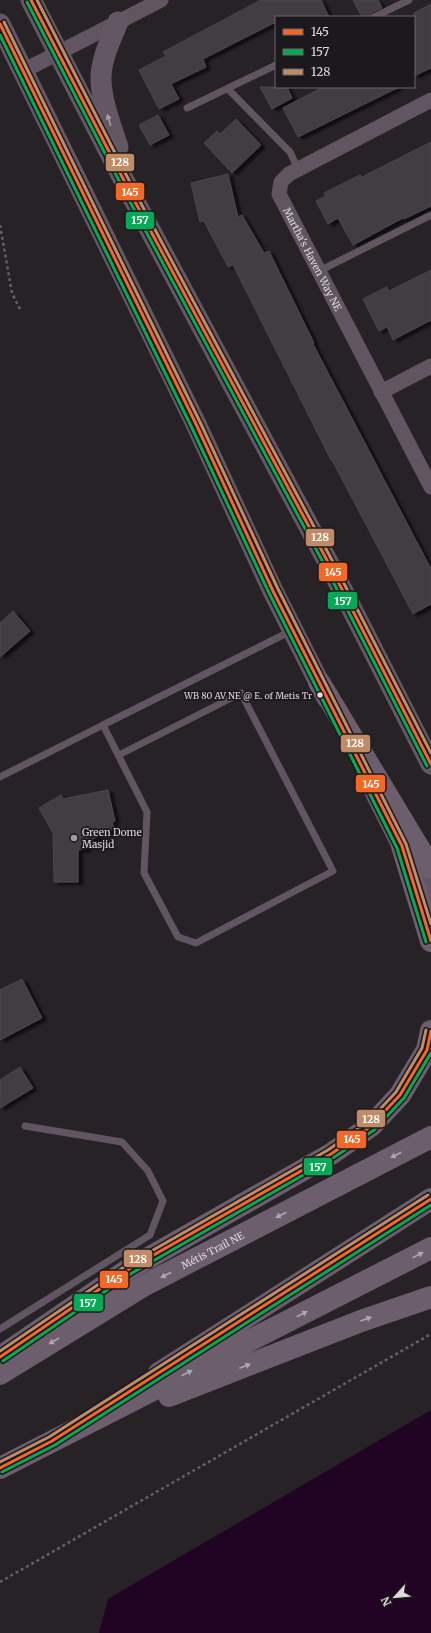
<svg xmlns="http://www.w3.org/2000/svg" width="431" height="1633" font-family="Merriweather,serif">
<style>
.water{fill:#210324}
.building{fill:#423e42;stroke:#4a474a;filter:url(#shadow)}
.lines{fill:none;stroke-linecap:round;stroke-linejoin:round}
.path{stroke:#676068;stroke-width:2.5;stroke-dasharray:3 3;stroke-linecap:butt}
.service{stroke:#615562;stroke-width:7}
.minor{stroke:#615562;stroke-width:15}
.secondary{stroke:#635764;stroke-width:21}
.primary{stroke:#6c5e6d;stroke-width:22}
.bus-1-casing{stroke:#1d181e;stroke-width:6}
.bus-2-casing{stroke:#1d181e;stroke-width:6}
.bus-3-casing{stroke:#1d181e;stroke-width:6}
.bus-1{stroke:#f36827;stroke-width:3}
.bus-2{stroke:#06aa56;stroke-width:3}
.bus-3{stroke:#c18c65;stroke-width:3}
.oneway{fill:#a79fa7}
.oneway2{fill:#b0a8b1}
.bus-dot{fill:#dedade;stroke:#1d181e;stroke-width:1.5}
.poi-dot{fill:#9e9a9e;stroke:#1d181e;stroke-width:1.5}
.labels{text-anchor:middle;stroke-width:3.5;stroke-linejoin:round;paint-order:stroke}
.bus-label{font-size:9px;fill:#dedade;stroke:#1d181e;text-anchor:end}
.street-label{font-size:10px;fill:#dedade;stroke:#1d181e}
.poi-label{font-size:10px;fill:#dedade;stroke:#1d181e;text-anchor:start}
.line-badge{stroke:#1d181e;stroke-width:1.5}
.badge-label{font-size:11px;text-anchor:middle;font-weight:bold;fill:#fff}
</style>
<defs>
<filter id="shadow"><feDropShadow dx="4.5" dy="2.5" stdDeviation="1" flood-color="#0009"/></filter>
</defs>
<rect width="100%" height="100%" fill="#262226"/>
<polygon class="water" points="431,1410 431,1633 99,1633 108,1599"/>
<g class="building">
<polygon points="261,0 321,0 329,17 276,17 276,22 203,59 206,67 171,84 179,99 159,109 139,70 166,56 163,52"/>
<polygon points="353,0 378,0 382,8 371,13 369,17 362,17"/>
<polygon points="431,4 431,68 414,76 414,13"/>
<polygon points="260,87 287,87 292,98 272,109"/>
<polygon points="323,87 399,87 298,137 283,108"/>
<polygon points="158,115 169,135 150,145 139,125"/>
<polygon points="236,119 261,145 232,173 204,143 217,131 220,134"/>
<polygon points="431,142 431,206 404,219 403,218 353,245 338,218 328,224 316,201 326,196 324,193 360,175 362,177"/>
<polygon points="228,174 238,217 242,215 264,253 269,251 314,343 313,344 431,569 431,604 413,614 332,460 331,460 233,265 228,267 204,221 200,222 191,183"/>
<polygon points="431,270 431,320 393,340 387,327 379,331 363,299 387,287 389,291"/>
<polygon points="13,611 30,631 0,657 0,623"/>
<polygon points="108,790 115,821 112,823 114,828 87,842 86,849 78,850 78,882 54,882 53,833 39,808 61,795 63,799"/>
<polygon points="22,979 42,1018 0,1040 0,990"/>
<polygon points="20,1067 33,1088 0,1108 0,1080"/>
</g>
<g class="lines">
<g class="path">
<polyline points="0,225 12,293 21,311"/>
<polyline points="0,1582 431,1334"/>
</g>
<g class="service">
<polyline points="374,17 409,0"/>
<polyline points="228,89 290,152 298,169"/>
<polyline points="187,108 276,65"/>
<polyline points="319,271 431,215"/>
<polyline points="119,755 241,693 333,871 196,943 178,937 144,873 147,812 103,725 291,631"/>
<polyline points="0,777 103,725"/>
<polyline points="0,1329 150,1235 163,1201 148,1171 122,1142 25,1126"/>
</g>
<g class="minor">
<polyline points="23,71 161,0"/>
<path id="s1" d="M431 100 289 174 281 182 279 194 431 487"/>
<polyline points="381,392 431,366"/>
</g>
<g class="secondary">
<polyline points="31,0 133,198 329,564 431,764"/>
<polyline points="0,24 196,424 273,591 327,698"/>
<path d="M118 147C111 125 101 101 101 78 101 59 111 39 118 22"/>
<polyline points="375,792 431,903"/>
</g>
<g class="primary">
<polyline points="319,682 431,868"/>
<polyline points="402,846 431,941"/>
<polyline points="0,1357 129,1269 331,1154 371,1126 400,1095 427,1050 431,1031"/>
<polyline points="159,1373 431,1199"/>
<path id="s2" d="M0 1374 145 1285 431 1137"/>
<polyline points="169,1396 361,1321 431,1297"/>
<polyline points="0,1468 431,1248"/>
</g>
<g class="bus-1-casing">
<g id="bus-1">
<polyline points="31,0 133,198 329,564 431,764"/>
<polyline points="0,24 196,424 273,591 402,846 431,941"/>
<polyline points="0,1357 129,1269 331,1154 371,1126 400,1095 427,1050 431,1031"/>
<polyline points="0,1468 52,1441 431,1199"/>
</g>
</g>
<g class="bus-2-casing">
<g id="bus-2">
<polyline points="27,2 129,200 325,566 427,766"/>
<polyline points="0,35 191,426 269,593 397,848 426,942"/>
<polyline points="3,1361 132,1273 333,1158 374,1130 404,1098 431,1053"/>
<polyline points="2,1472 55,1445 431,1205"/>
</g>
</g>
<g class="bus-3-casing">
<g id="bus-3">
<polyline points="37,0 137,196 333,562 431,753"/>
<polyline points="4,22 200,422 278,589 406,844 431,924"/>
<polyline points="0,1351 127,1265 328,1150 368,1122 396,1092 422,1048 426,1030"/>
<polyline points="0,1462 49,1437 428,1195"/>
</g>
</g>
<use href="#bus-1" class="bus-1"/>
<use href="#bus-2" class="bus-2"/>
<use href="#bus-3" class="bus-3"/>
</g>
<defs><path id="oneway-solid" d="M-6-.8H1V-3.2L6.5 0L1 3.2V.8H-6Z"/></defs>
<use class="oneway" href="#oneway-solid" transform="translate(109 120) rotate(-107)"/>
<g class="oneway2">
<use href="#oneway-solid" transform="translate(396 1155) rotate(153)"/>
<use href="#oneway-solid" transform="translate(281 1215) rotate(153)"/>
<use href="#oneway-solid" transform="translate(418 1255) rotate(-27)"/>
<use href="#oneway-solid" transform="translate(166 1275) rotate(153)"/>
<use href="#oneway-solid" transform="translate(302 1314) rotate(-27)"/>
<use href="#oneway-solid" transform="translate(366 1319) rotate(-20)"/>
<use href="#oneway-solid" transform="translate(54 1341) rotate(149)"/>
<use href="#oneway-solid" transform="translate(245 1366) rotate(-21)"/>
<use href="#oneway-solid" transform="translate(187 1373) rotate(-27)"/>
</g>
<circle class="bus-dot" cx="320" cy="695" r="3.5"/>
<circle class="poi-dot" cx="74" cy="838" r="4"/>
<g class="labels">
<g class="bus-label">
<text x="312" y="699">WB 80 AV NE @ E. of Metis Tr</text>
</g>
<g class="street-label">
<text dy="4" stroke="none"><textPath href="#s1" startOffset="257">Martha's Haven Way NE</textPath></text>
<text dy="4" stroke="none"><textPath href="#s2" startOffset="246">Métis Trail NE</textPath></text>
</g>
<g class="poi-label">
<text x="82" y="836">Green Dome<tspan x="82" dy="12">Masjid</tspan></text>
</g>
</g>
<g class="line-badge">
<rect x="105" y="153" width="30" height="19" rx="4" fill="#c18c65"/>
<rect x="115" y="182" width="30" height="19" rx="4" fill="#f36827"/>
<rect x="125" y="211" width="30" height="19" rx="4" fill="#06aa56"/>
<rect x="305" y="528" width="30" height="19" rx="4" fill="#c18c65"/>
<rect x="318" y="562" width="30" height="20" rx="4" fill="#f36827"/>
<rect x="327" y="591" width="31" height="19" rx="4" fill="#06aa56"/>
<rect x="340" y="734" width="31" height="19" rx="4" fill="#c18c65"/>
<rect x="355" y="774" width="31" height="19" rx="4" fill="#f36827"/>
<rect x="356" y="1109" width="30" height="19" rx="4" fill="#c18c65"/>
<rect x="336" y="1130" width="31" height="19" rx="4" fill="#f36827"/>
<rect x="303" y="1157" width="30" height="19" rx="4" fill="#06aa56"/>
<rect x="123" y="1249" width="30" height="19" rx="4" fill="#c18c65"/>
<rect x="99" y="1270" width="30" height="19" rx="4" fill="#f36827"/>
<rect x="73" y="1293" width="31" height="19" rx="4" fill="#06aa56"/>
</g>
<g class="badge-label">
<text x="120" y="166">128</text>
<text x="130" y="196">145</text>
<text x="140" y="224">157</text>
<text x="320" y="541">128</text>
<text x="333" y="576">145</text>
<text x="343" y="605">157</text>
<text x="355" y="747">128</text>
<text x="371" y="788">145</text>
<text x="371" y="1123">128</text>
<text x="352" y="1143">145</text>
<text x="318" y="1171">157</text>
<text x="138" y="1263">128</text>
<text x="114" y="1283">145</text>
<text x="88" y="1307">157</text>
</g>
<rect x="275" y="16" width="140" height="72" fill="#1d181e" stroke="#6a666b"/>
<rect x="283" y="29" width="20" height="6" fill="#f36827" stroke="#6a666b"/>
<text x="311" y="36" font-size="12" fill="#dedade">145</text>
<rect x="283" y="49" width="20" height="6" fill="#06aa56" stroke="#6a666b"/>
<text x="311" y="56" font-size="12" fill="#dedade">157</text>
<rect x="283" y="69" width="20" height="6" fill="#c18c65" stroke="#6a666b"/>
<text x="311" y="76" font-size="12" fill="#dedade">128</text>
<g transform="translate(395 1597) rotate(243)" stroke="#1d181e" stroke-width="3" paint-order="stroke">
<path d="M0-3L7 15L0 10L-7 15Z" fill="#dedade"/>
<text y="-6" font-size="11" font-weight="bold" text-anchor="middle" fill="#dedade">N</text>
</g>
</svg>
